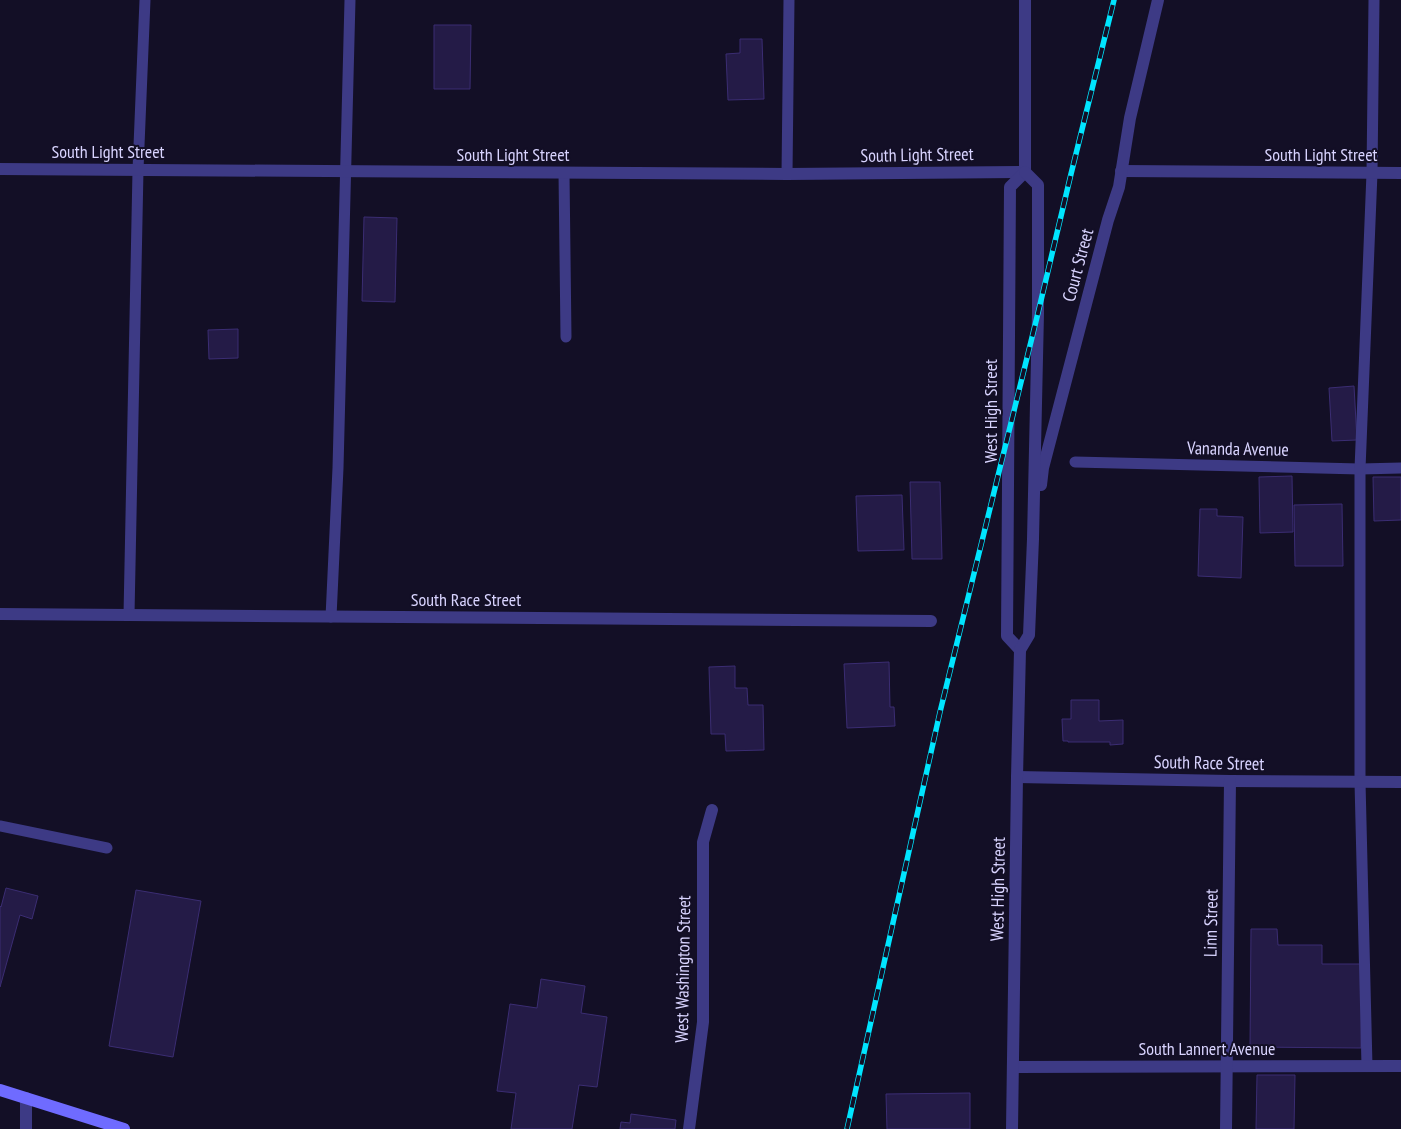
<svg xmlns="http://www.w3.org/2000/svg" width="1401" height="1129" font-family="'PT Sans Narrow',sans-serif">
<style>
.building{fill:#241b47;stroke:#3b2d73}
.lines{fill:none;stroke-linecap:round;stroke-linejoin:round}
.service{stroke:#3d3a85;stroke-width:11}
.minor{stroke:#3d3a85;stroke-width:12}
.secondary{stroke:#6f6bff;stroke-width:12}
.rail-casing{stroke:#00e5ff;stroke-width:5.5}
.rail{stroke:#130f26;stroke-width:4;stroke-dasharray:11;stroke-linecap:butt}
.labels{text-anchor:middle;stroke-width:4;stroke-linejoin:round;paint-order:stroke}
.street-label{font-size:18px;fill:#d9d4ff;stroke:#130f26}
</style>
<rect width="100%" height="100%" fill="#130f26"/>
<g class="building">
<polygon points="434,25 471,25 470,89 434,89"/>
<polygon points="740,39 762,39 764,99 728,100 726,54 740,53"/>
<polygon points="364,217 397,218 395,302 362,301"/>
<polygon points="238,329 238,358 209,359 208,330"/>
<polygon points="1354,386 1357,440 1332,441 1329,388"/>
<polygon points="1292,476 1293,532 1260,533 1259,477"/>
<polygon points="1373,477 1401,477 1401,520 1374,521"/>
<polygon points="910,482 940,482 942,559 912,559"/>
<polygon points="902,495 904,550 858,551 856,496"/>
<polygon points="1342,504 1343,566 1295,566 1294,505"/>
<polygon points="1200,509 1217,509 1217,516 1243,517 1241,578 1198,576"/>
<polygon points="889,662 890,707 894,707 895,726 847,728 844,664"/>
<polygon points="735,666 735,688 747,688 748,705 763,705 764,750 726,751 725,734 711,734 709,667"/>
<polygon points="1071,700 1099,700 1099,721 1123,720 1123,744 1110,745 1110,742 1068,742 1068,741 1063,741 1062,719 1071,719"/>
<polygon points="6,888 38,896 32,919 20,915 0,987 0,906 1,907"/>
<polygon points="136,890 201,901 173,1057 109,1046"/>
<polygon points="1251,929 1277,929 1278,945 1322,945 1322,964 1362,964 1361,1048 1250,1047"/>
<polygon points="541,979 585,986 581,1013 607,1017 597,1087 579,1085 572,1129 511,1129 516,1093 497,1091 510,1004 537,1008"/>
<polygon points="1257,1075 1295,1075 1294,1129 1256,1129"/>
<polygon points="970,1093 970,1129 887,1129 886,1094"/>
<polygon points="631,1114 676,1120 675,1129 620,1129 621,1122 630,1123"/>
</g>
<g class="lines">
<g class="service">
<polyline points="564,173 566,337"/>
<polyline points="787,174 789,0"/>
<polyline points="1075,462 1360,469 1401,468"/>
<polyline points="129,615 138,170 145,0"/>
<polyline points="331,617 338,468 350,0"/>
<polyline points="0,826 107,848"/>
<polyline points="1367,1066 1360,782 1360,469 1372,173 1374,0"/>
</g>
<g class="minor">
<polyline points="0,169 787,174 1025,172"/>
<polyline points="1121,171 1401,173"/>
<polyline points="1041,485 1043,468 1108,220 1119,187 1130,118 1158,0"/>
<polyline points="0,614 931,621"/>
<polyline points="1020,650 1007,636 1010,187 1025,172 1025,0"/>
<polyline points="1017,777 1230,781 1401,782"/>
<polyline points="1013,1067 1401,1066"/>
<polyline points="26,1098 26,1129"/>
<polyline points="689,1129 703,1022 703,842 712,810"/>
<polyline points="1012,1129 1017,777 1020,650 1029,635 1033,539 1038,313 1038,185 1025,172"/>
<polyline points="1226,1129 1230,781"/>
</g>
<polyline class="secondary" points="0,1090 124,1129"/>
<g class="rail-casing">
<polyline id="rail" points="847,1129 940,712 1038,313 1071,174 1114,0"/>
</g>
<use href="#rail" class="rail"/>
</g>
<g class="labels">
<g class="street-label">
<text x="108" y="158">South Light Street</text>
<text x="513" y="161">South Light Street</text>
<text transform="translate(917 155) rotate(-1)" y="6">South Light Street</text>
<text x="1321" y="161">South Light Street</text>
<text transform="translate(1078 265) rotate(-75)" y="6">Court Street</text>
<text transform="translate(991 411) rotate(-90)" y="6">West High Street</text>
<text transform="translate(1238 449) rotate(1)" y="6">Vananda Avenue</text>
<text x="466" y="606">South Race Street</text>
<text transform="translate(1209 763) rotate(1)" y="6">South Race Street</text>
<text transform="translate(998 889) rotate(-89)" y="6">West High Street</text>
<text transform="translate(1211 923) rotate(-89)" y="6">Linn Street</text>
<text transform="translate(683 969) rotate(-89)" y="6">West Washington Street</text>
<text x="1207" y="1055">South Lannert Avenue</text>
</g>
</g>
</svg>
